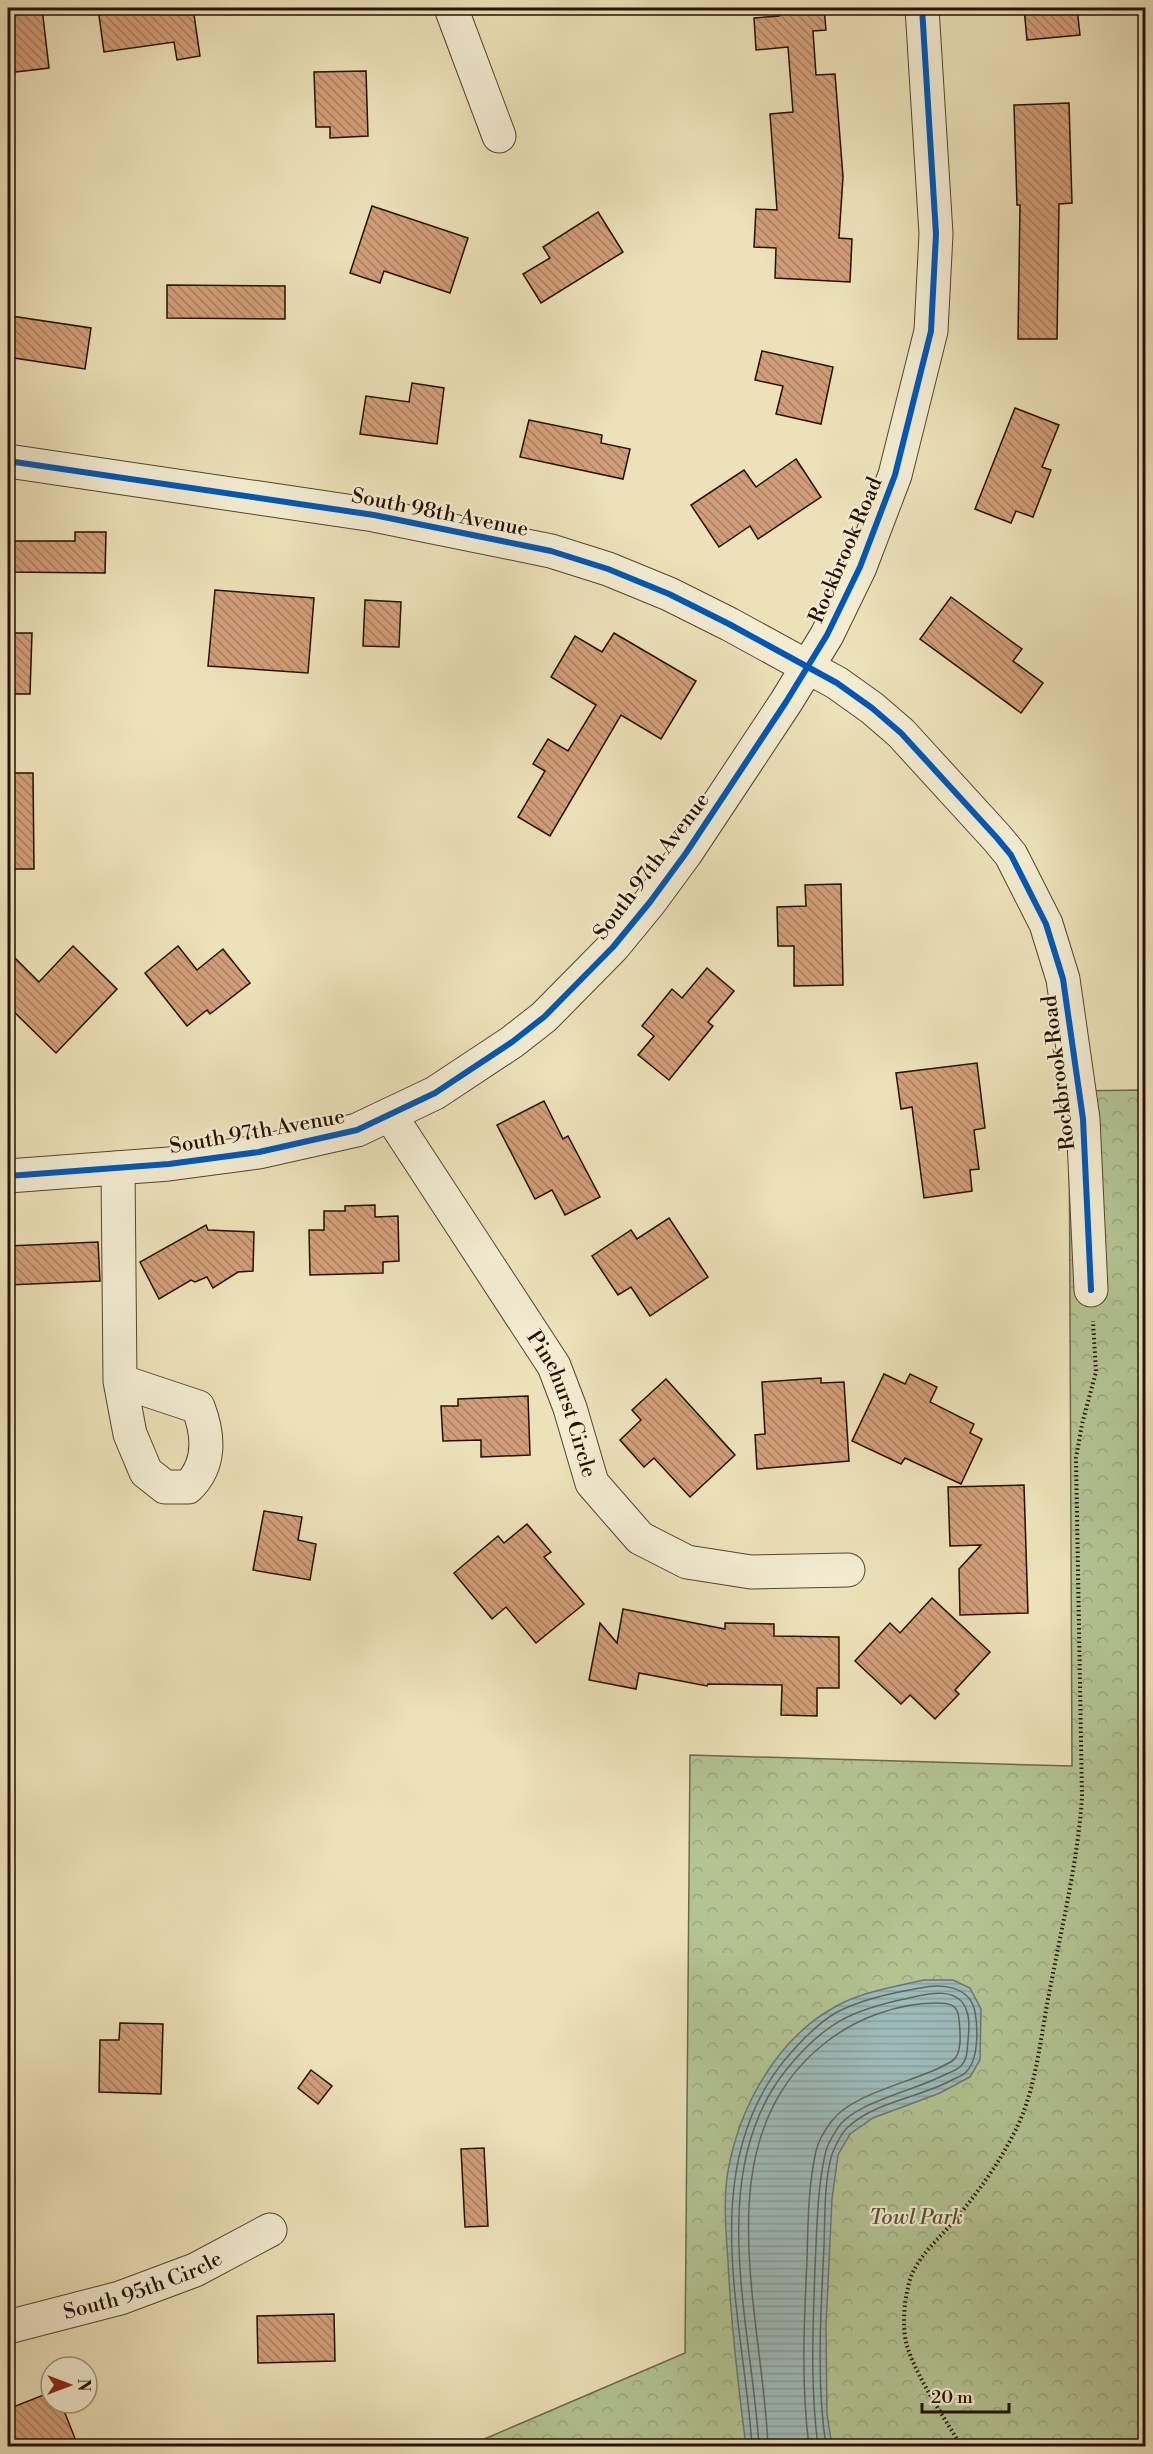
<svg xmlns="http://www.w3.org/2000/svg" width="1153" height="2454" font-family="'Libre Bodoni',serif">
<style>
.grass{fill:url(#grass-dots);stroke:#6c6a4a;stroke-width:1.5}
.park{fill:url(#park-crowns);stroke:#6c6a4a;stroke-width:1.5}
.water{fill:url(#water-rules);stroke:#6d7770;stroke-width:1.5}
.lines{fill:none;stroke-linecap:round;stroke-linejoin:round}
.shore{stroke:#60665d;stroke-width:1.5}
.building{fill:url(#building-back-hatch);stroke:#241000;stroke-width:1.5}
.minor-casing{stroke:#56442e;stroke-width:35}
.path{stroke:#241000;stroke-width:4;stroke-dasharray:1.5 3;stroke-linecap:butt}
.minor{stroke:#f3ecd1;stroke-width:33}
.cycleway-casing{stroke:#f3ecd1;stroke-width:10}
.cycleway{stroke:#0057b8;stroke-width:6}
.labels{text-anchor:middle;stroke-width:4.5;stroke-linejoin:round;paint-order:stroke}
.street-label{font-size:21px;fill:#241000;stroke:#f3ecd1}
.park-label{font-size:21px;font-style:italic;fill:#564f33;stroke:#f3ecd1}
</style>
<defs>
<pattern id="grass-dots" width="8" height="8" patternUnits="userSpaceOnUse" patternTransform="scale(1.5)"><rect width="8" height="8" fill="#b3c493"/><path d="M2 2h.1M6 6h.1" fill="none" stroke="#9aa77d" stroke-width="1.8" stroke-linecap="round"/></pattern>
<pattern id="park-crowns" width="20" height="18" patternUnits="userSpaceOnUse" patternTransform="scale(1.5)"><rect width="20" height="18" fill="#b3c493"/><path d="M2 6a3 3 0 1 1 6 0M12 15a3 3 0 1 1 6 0" fill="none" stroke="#9aa77d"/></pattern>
<pattern id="water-rules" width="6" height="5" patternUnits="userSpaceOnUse" patternTransform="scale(1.5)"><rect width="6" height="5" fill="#9dbbba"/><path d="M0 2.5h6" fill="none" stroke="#87a09e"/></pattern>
<pattern id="building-back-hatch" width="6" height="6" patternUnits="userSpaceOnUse" patternTransform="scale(1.5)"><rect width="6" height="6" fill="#d29e79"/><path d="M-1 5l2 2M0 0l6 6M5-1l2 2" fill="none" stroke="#aa7f61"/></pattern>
</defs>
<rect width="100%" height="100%" fill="#ece1b8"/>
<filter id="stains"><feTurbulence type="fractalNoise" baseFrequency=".00333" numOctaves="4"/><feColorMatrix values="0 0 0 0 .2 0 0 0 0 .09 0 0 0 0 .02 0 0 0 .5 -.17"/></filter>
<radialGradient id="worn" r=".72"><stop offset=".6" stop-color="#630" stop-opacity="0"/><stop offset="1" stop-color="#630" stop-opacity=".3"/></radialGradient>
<polygon class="grass" points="1139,8 1146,8 1145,1753"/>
<polygon class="park" points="1143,1090 1145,2446 468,2446 685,2353 690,1755 1072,1766 1069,1091"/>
<path class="water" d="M924 1980H953L970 1988 981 2009 980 2060 970 2077 940 2093 873 2118 850 2134 838 2155 832 2199 826 2327 827 2414 832 2446H746C738 2385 731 2323 728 2261 726 2232 723 2200 728 2171 739 2108 776 2040 833 2008 860 1992 894 1987 924 1980Z"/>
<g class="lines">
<g class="shore">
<path d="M752 2446C744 2321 696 2171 783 2062 798 2044 816 2024 837 2012 863 1999 892 1993 920 1988 942 1983 970 1986 975 2012 978 2028 979 2061 965 2073 962 2076 955 2078 950 2081 918 2098 873 2102 846 2129 841 2134 835 2147 832 2154 824 2182 825 2216 824 2246 821 2312 816 2380 826 2446"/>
<path d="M759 2446C752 2327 704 2173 786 2070 824 2023 851 2010 909 1998 929 1993 960 1986 967 2012 970 2020 969 2031 968 2040 967 2049 968 2059 961 2066 957 2070 951 2072 946 2074 918 2090 853 2102 837 2129 832 2137 826 2146 825 2155 817 2191 817 2229 815 2267 813 2327 810 2387 818 2446"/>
<path d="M768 2446C763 2316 702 2139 825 2043 855 2019 897 2003 936 2003 949 2003 958 2004 959 2019 960 2030 962 2048 956 2057 953 2062 948 2063 943 2066 913 2082 850 2094 831 2122 825 2130 818 2142 816 2151 808 2187 808 2224 807 2260 804 2322 801 2385 809 2446"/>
</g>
</g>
<g class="building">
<polygon points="24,8 42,8 49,68 8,73 8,10"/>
<polygon points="98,8 193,8 200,56 177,60 174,42 104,52"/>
<polygon points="778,8 824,8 826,30 813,31 816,75 835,74 843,177 839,238 852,239 850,282 775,278 776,248 754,247 756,209 777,210 770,114 793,112 788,47 756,50 754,18 779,16"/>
<polygon points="1024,8 1077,8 1080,35 1027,40"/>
<polygon points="366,71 368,136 330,138 330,127 316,127 314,72"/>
<polygon points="1069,103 1072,203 1059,204 1057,339 1018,339 1020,205 1017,205 1014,105"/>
<polygon points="372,206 468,238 450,293 384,271 380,283 350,273"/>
<polygon points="598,212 623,252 541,303 523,274 550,258 543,247"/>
<polygon points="167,285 285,286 285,319 167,318"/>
<polygon points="11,316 91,328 85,369 8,357"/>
<polygon points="762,351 833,367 821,424 776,414 783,386 755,380"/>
<polygon points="412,383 444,388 437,444 360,434 366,396 409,402"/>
<polygon points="1015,408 1059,425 1042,467 1051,470 1033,517 1016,511 1011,523 975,509"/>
<polygon points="529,420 602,435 601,443 630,449 623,479 520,457"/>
<polygon points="796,459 821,497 758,539 750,526 719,547 691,505 744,470 756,487"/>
<polygon points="75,532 106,532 105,573 8,572 8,541 75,541"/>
<polygon points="215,590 314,598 308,673 208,666"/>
<polygon points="951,597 1022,649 1013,661 1043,683 1021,713 920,639"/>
<polygon points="365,600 401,602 399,647 363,646"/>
<polygon points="8,633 32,633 30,694 8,694"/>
<polygon points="614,633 696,681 661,739 621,715 550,836 518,817 545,771 533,764 548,739 568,751 596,705 551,677 575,636 602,652"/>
<polygon points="8,773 33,773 34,869 8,869"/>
<polygon points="841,884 843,985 794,986 794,946 778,946 777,907 806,906 805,885"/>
<polygon points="73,946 117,989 56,1053 8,1006 8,951 39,982"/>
<polygon points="178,946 197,970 223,949 250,983 210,1014 207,1010 187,1026 145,973"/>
<polygon points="707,968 734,991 708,1022 713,1026 669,1080 638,1055 654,1036 642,1026 672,989 682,998"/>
<polygon points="977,1063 985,1128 974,1130 979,1169 970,1170 972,1191 924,1198 912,1107 901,1109 896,1073"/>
<polygon points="544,1101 563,1139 568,1136 600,1197 565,1215 552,1190 535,1199 497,1125"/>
<polygon points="375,1205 375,1217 398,1216 399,1261 383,1262 383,1273 310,1275 309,1230 324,1230 324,1211 345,1211 345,1206"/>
<polygon points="669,1218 708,1277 650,1316 631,1287 618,1295 592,1256 631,1230 637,1239"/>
<polygon points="206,1225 208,1230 254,1232 253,1271 238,1272 213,1288 207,1277 195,1282 191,1280 159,1299 140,1262"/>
<polygon points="98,1242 100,1281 8,1285 8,1246"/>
<polygon points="884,1374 905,1384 910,1374 937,1387 930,1402 974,1424 970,1433 982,1439 961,1484 905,1458 901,1464 852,1441"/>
<polygon points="821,1378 821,1383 844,1382 849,1461 757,1469 755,1435 765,1434 762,1382"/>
<polygon points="666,1379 735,1455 690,1497 654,1458 644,1467 620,1440 641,1420 632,1410"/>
<polygon points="528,1396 530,1455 481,1457 481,1440 443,1441 441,1406 458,1406 458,1399"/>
<polygon points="1024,1485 1028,1613 960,1615 959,1569 981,1545 950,1546 948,1487"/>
<polygon points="264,1511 302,1517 298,1540 316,1544 310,1580 253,1570"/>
<polygon points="527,1524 551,1552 544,1557 584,1604 536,1643 506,1607 492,1619 454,1573 498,1536 504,1543"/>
<polygon points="932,1598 990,1652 955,1690 959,1694 935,1719 910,1695 901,1704 855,1661 890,1623 900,1633"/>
<polygon points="623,1609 725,1629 725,1623 774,1624 774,1636 839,1637 839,1688 817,1688 817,1716 781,1715 782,1685 708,1684 707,1686 639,1673 636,1689 589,1680 600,1623 617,1643"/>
<polygon points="120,2023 163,2024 161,2094 99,2092 100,2040 119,2040"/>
<polygon points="311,2070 332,2086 318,2104 298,2088"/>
<polygon points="484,2148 488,2226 465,2227 461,2149"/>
<polygon points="334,2314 335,2361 258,2363 257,2316"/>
<polygon points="51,2392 51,2403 61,2403 76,2441 63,2446 8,2446 8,2409"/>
</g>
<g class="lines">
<g class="minor-casing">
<g id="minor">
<polyline points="451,8 499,136"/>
<polyline points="8,461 374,515 551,551 608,569 669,594 729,624 837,683 872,708 901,733 997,838 1011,855 1046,924 1063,979 1083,1119 1091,1290"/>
<path id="s1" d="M390 1115 554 1366 570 1408 592 1483 640 1538 687 1562 751 1572 848 1570"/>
<path d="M118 1168 120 1381 130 1434 146 1472 165 1487H188C211 1465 209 1435 198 1407L120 1381"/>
<polyline points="8,1176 169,1164 259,1152 357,1130 435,1093 512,1042 544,1017 613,947 650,902 686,853 786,702 827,635 860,567 895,475 931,331 936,234 922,8"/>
<path id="s2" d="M8 2327 120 2298 195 2270 270 2230"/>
</g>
</g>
<path class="path" d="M961 2446C944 2417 917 2378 907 2346 902 2329 904 2304 908 2287 914 2257 942 2237 960 2214 980 2189 999 2163 1013 2135 1036 2093 1040 2040 1049 1994 1061 1930 1078 1861 1082 1797L1076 1458 1082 1424 1096 1372 1093 1321"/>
<use href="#minor" class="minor"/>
<g class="cycleway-casing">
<g id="cycleway">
<polyline points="8,461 374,515 551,551 608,569 669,594 729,624 837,683 872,708 901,733 997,838 1011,855 1046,924 1063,979 1083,1119 1091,1290"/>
<polyline points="8,1176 169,1164 259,1152 357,1130 435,1093 512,1042 544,1017 613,947 650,902 686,853 786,702 827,635 860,567 895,475 931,331 936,234 922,8"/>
</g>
</g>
<use href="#cycleway" class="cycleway"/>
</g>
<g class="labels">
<g class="street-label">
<text transform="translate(440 512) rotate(11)" y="7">South 98th Avenue</text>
<text transform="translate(845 550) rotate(-67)" y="7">Rockbrook Road</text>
<text transform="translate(651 866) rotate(-53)" y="7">South 97th Avenue</text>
<text transform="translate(1058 1073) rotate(-97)" y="7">Rockbrook Road</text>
<text transform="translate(257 1131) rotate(-10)" y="7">South 97th Avenue</text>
<text dy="7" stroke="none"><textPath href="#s1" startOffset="338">Pinehurst Circle</textPath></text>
<text dy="7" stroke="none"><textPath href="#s2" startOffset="141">South 95th Circle</textPath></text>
</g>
<g class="park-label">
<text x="916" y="2224">Towl Park</text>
</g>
</g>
<rect width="1153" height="2454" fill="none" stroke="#ece1b8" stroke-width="30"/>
<rect x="9" y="9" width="1135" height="2436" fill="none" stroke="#241000" stroke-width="3"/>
<rect x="15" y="15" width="1123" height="2424" fill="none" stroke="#241000" stroke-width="1.5"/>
<g transform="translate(69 2385) rotate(90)"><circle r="28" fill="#f3ecd1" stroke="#a0947d" stroke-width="1.5"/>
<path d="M0-4.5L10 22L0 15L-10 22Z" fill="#8f2418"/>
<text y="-9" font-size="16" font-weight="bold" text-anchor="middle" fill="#241000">N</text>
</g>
<path d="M922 2403v9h87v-9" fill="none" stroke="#241000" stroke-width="3"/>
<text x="931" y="2403" font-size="18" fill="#241000" stroke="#f3ecd1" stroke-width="4.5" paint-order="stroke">20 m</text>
<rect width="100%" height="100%" filter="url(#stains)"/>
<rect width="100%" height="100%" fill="url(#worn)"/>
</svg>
